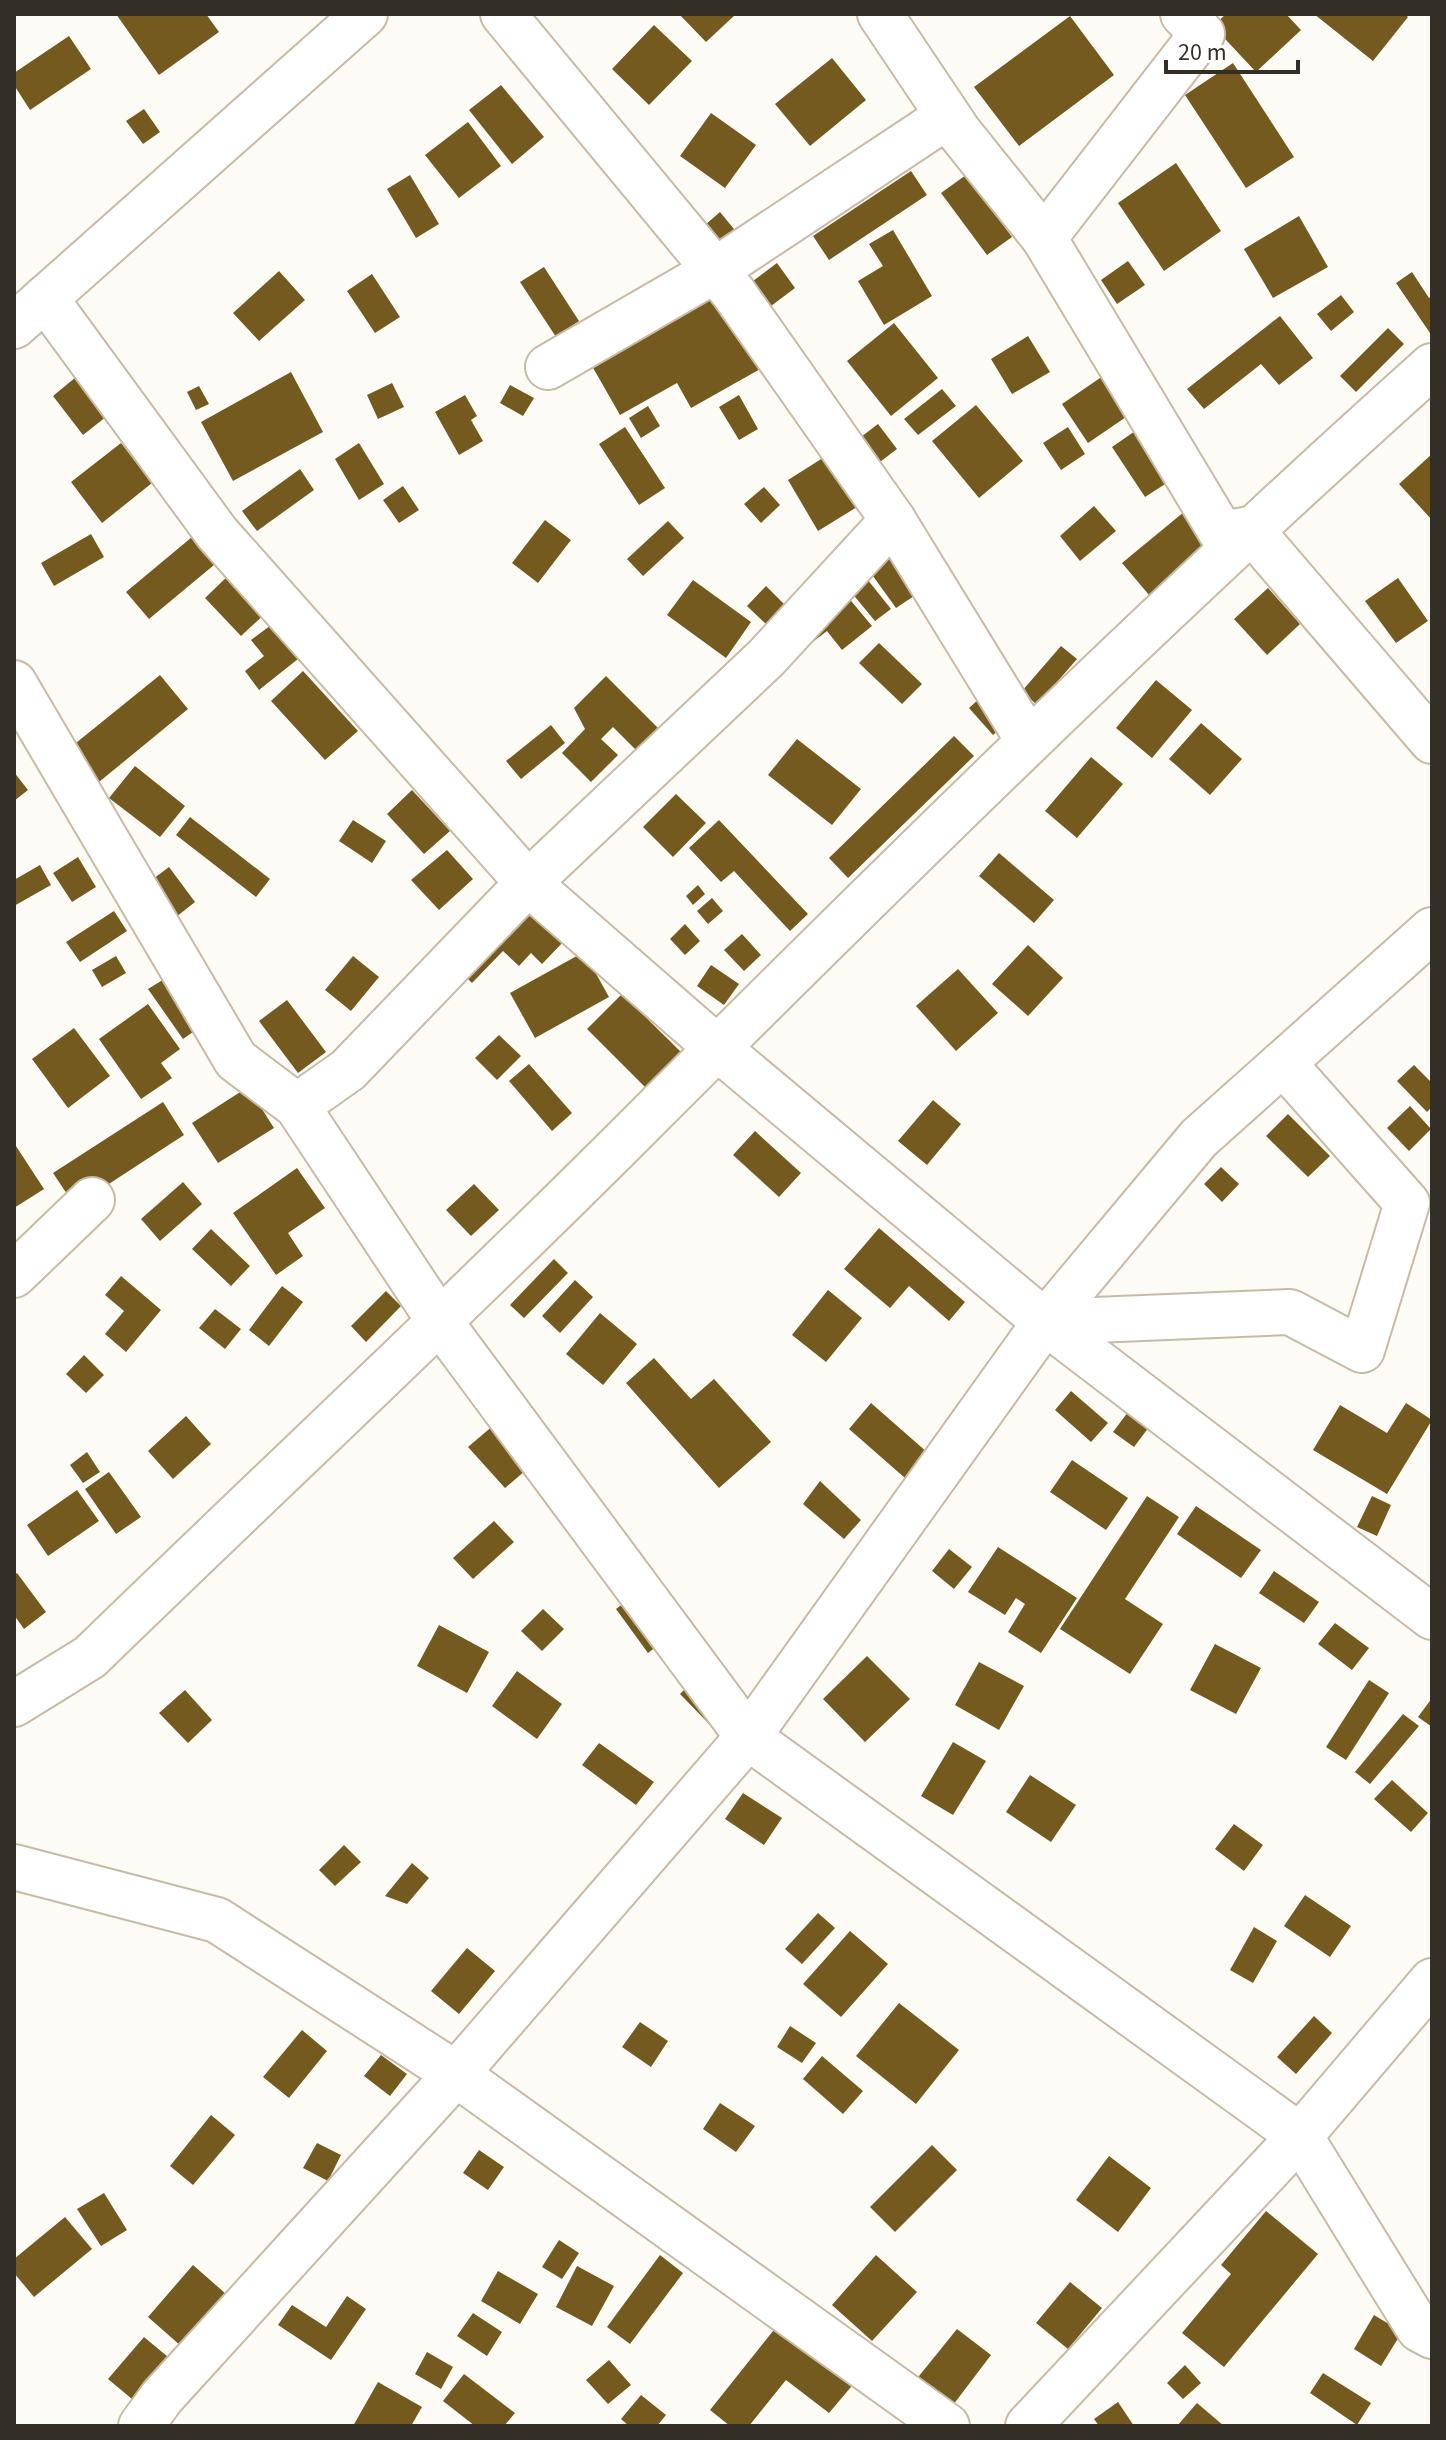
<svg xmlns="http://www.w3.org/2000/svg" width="1446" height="2440" font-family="'Source Sans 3',sans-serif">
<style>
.building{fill:#755a1f}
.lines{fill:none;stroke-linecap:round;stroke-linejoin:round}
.minor-casing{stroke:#c8bba5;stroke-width:48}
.minor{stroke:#fff;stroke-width:44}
</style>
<rect width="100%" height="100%" fill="#fdfbf6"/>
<g class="building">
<polygon points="116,14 206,14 219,32 159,75"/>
<polygon points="679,14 736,14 706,42"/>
<polygon points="1226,14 1286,14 1301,30 1256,72 1213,26"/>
<polygon points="1314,14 1405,14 1408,17 1373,61"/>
<polygon points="1070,16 1114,75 1019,146 974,87"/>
<polygon points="654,25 692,61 649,105 612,69"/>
<polygon points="69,36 91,69 30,110 14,85 14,73"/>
<polygon points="832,58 866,100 810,146 775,104"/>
<polygon points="1233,63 1294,157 1246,188 1185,95"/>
<polygon points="501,85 544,137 512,164 469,110"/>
<polygon points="144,109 160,132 143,144 126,121"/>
<polygon points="711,113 756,145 725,188 680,156"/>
<polygon points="468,122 501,166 459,198 425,155"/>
<polygon points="1176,163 1221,231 1164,271 1118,203"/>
<polygon points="911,171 927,195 829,260 813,236"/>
<polygon points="410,175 439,224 416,238 387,189"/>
<polygon points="966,175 1012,237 987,255 941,193"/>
<polygon points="720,212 743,240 728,252 705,225"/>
<polygon points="1299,216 1328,267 1273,298 1244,249"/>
<polygon points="893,230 932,296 884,325 858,281 883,266 869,244"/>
<polygon points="1128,261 1145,285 1117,304 1101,280"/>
<polygon points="777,263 795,288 767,309 749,284"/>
<polygon points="544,267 579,321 556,337 520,282"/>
<polygon points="279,271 305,300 259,341 233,313"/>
<polygon points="1412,272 1429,298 1432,296 1432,336 1396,283"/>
<polygon points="372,274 400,317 375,333 347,291"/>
<polygon points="719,294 762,368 691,408 677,383 620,415 592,366"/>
<polygon points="1341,295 1354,312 1331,331 1317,314"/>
<polygon points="1280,316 1313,358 1279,385 1261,364 1204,409 1187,389"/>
<polygon points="894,323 938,378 891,416 847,361"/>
<polygon points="1388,328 1404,344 1356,392 1340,376"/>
<polygon points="1028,336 1050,372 1012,394 991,359"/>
<polygon points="291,372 323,432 233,481 201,422"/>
<polygon points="1103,376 1129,415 1088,443 1062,404"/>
<polygon points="76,377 107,416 83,435 53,396"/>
<polygon points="392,383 404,407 378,419 367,395"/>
<polygon points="510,385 534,398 523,416 500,403"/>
<polygon points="199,386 209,404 196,410 187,392"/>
<polygon points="942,389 956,406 918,435 904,419"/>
<polygon points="465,395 477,416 471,420 483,441 459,455 435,412"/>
<polygon points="739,395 758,429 739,440 719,407"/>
<polygon points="976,405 1023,461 979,498 932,441"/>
<polygon points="648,406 660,426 641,438 629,418"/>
<polygon points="878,424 897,449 876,465 857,440"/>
<polygon points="625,427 665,488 639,505 599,444"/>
<polygon points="1068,427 1085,454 1061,470 1043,443"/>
<polygon points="1138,429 1173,479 1145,497 1112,447"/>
<polygon points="121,443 152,483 102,523 71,482"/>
<polygon points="359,443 384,484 359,500 335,459"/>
<polygon points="1432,454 1432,520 1399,484"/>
<polygon points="826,456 857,507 818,531 788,480"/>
<polygon points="300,469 314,490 257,531 242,511"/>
<polygon points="403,486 419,510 399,523 383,500"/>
<polygon points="764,487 780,505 761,523 744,504"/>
<polygon points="1196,502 1222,534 1149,595 1122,563"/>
<polygon points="1094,506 1116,531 1080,561 1060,536"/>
<polygon points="545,520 571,540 538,583 512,563"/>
<polygon points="668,521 684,538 643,576 627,559"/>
<polygon points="198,532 220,560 149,619 126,592"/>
<polygon points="91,534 104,557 54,586 41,563"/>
<polygon points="880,543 917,594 896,608 860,558"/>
<polygon points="232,572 268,611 241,636 205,598"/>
<polygon points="1398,578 1428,621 1396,643 1365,601"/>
<polygon points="867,579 891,609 875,621 851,592"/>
<polygon points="693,580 751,622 726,658 667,615"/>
<polygon points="837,584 872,626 842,650 827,631 814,641 795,619"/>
<polygon points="766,586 786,606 767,625 747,606"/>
<polygon points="1268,588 1300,624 1267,655 1234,619"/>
<polygon points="282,617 308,651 259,690 245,671 264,656 251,640"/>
<polygon points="879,643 922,684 902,704 859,663"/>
<polygon points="1061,646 1077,659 1037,705 1022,691"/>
<polygon points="303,671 358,731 325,760 271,701"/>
<polygon points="160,675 188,709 99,782 71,747"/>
<polygon points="606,676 658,728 636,750 613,727 601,739 618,755 591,782 562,753 585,729 574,708"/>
<polygon points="1156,680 1192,710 1152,758 1116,728"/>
<polygon points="990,689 1015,716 993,735 969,708"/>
<polygon points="1201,723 1242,759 1210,795 1169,759"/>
<polygon points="551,725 565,743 521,779 506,761"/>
<polygon points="954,736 974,756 848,878 829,858"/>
<polygon points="797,739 861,789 832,825 768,775"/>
<polygon points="1091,757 1123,784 1077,838 1045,811"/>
<polygon points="135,766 185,806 160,837 109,798"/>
<polygon points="14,772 28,790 14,801"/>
<polygon points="412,790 450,831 424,854 387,814"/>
<polygon points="676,794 706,823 673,857 643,827"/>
<polygon points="190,817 270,879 256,897 176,835"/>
<polygon points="353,820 386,841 372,863 339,841"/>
<polygon points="719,820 808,914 790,931 734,871 721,882 689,848"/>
<polygon points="447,850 473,879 439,910 411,880"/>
<polygon points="999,853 1054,900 1034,923 979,876"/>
<polygon points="78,857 96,887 72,902 53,873"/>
<polygon points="40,865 51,885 14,906 14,880"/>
<polygon points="169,867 195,902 176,917 149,882"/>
<polygon points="698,885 705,894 693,905 686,896"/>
<polygon points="712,898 723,911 708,924 697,911"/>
<polygon points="526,903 565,940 542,964 531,953 519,966 503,951 472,983 461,972"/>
<polygon points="114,911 127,931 80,962 66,942"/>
<polygon points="685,924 700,941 685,955 670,939"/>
<polygon points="742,934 761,955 744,971 724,950"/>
<polygon points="1028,945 1063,978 1028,1016 992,984"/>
<polygon points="584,952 609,997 535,1038 510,993"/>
<polygon points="116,956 126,973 102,987 92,970"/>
<polygon points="353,956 379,977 351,1011 325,990"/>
<polygon points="711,965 739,984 724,1005 697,986"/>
<polygon points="958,969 998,1013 956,1051 916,1006"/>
<polygon points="169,976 203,1025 183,1039 148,989"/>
<polygon points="622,994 684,1055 648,1090 587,1029"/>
<polygon points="287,1000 326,1052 298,1073 259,1021"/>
<polygon points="148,1004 180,1049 161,1063 172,1078 141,1099 99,1039"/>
<polygon points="74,1028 110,1076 68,1108 32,1059"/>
<polygon points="499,1035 521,1056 497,1080 475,1058"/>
<polygon points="529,1064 572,1113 552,1131 509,1081"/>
<polygon points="1414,1065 1432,1083 1432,1107 1427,1112 1397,1081"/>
<polygon points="248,1087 274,1128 218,1163 192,1123"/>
<polygon points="933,1100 961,1124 927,1165 898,1141"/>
<polygon points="163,1102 184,1135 75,1206 53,1173"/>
<polygon points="1410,1106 1431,1129 1409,1151 1387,1128"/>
<polygon points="1288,1114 1330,1156 1308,1177 1266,1136"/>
<polygon points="755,1131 801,1173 779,1197 733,1155"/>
<polygon points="14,1143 44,1189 14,1208"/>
<polygon points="1221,1167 1239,1184 1222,1202 1204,1184"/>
<polygon points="297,1168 325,1208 288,1233 303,1256 276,1275 233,1213"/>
<polygon points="183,1182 202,1204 160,1241 141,1219"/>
<polygon points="474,1184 499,1210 471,1236 446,1210"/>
<polygon points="879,1228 965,1302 949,1321 909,1286 890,1308 844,1269"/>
<polygon points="211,1229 250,1266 231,1286 192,1249"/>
<polygon points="554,1259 568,1273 524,1318 510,1305"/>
<polygon points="121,1276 161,1310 126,1352 105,1334 124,1311 105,1295"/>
<polygon points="575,1280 593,1297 560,1333 542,1316"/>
<polygon points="282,1286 303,1302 269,1346 249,1330"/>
<polygon points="828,1290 862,1318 826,1362 792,1335"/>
<polygon points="386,1291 401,1306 366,1342 351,1326"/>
<polygon points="215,1309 241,1329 225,1349 199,1328"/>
<polygon points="600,1313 637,1344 603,1385 566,1354"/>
<polygon points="84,1355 104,1375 86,1393 66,1374"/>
<polygon points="654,1358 691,1399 714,1379 771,1442 719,1488 626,1383"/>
<polygon points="1071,1391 1108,1423 1091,1442 1055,1410"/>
<polygon points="1140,1396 1161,1411 1134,1447 1113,1432"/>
<polygon points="871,1403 928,1453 905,1478 849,1429"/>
<polygon points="1406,1403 1432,1420 1387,1494 1313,1450 1340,1405 1387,1433"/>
<polygon points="186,1416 211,1444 173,1479 148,1451"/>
<polygon points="495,1424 532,1465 505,1488 468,1447"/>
<polygon points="87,1452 100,1472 83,1483 70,1465"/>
<polygon points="1072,1460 1128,1498 1106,1530 1050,1492"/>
<polygon points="109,1472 141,1517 116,1534 85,1489"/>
<polygon points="820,1481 861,1520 844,1539 803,1504"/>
<polygon points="77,1490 99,1521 48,1556 27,1525"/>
<polygon points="1147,1496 1179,1517 1125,1599 1163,1624 1130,1674 1060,1629"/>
<polygon points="1372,1496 1391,1505 1377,1536 1357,1527"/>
<polygon points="1196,1506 1261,1550 1241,1578 1177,1534"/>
<polygon points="494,1521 514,1542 473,1579 453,1558"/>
<polygon points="998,1547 1077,1598 1041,1653 1008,1632 1025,1604 1016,1598 1005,1615 968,1592"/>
<polygon points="949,1549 972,1567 954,1589 932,1571"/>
<polygon points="1274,1571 1319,1602 1304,1623 1259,1593"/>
<polygon points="17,1573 46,1612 24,1629 14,1615 14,1575"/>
<polygon points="635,1595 666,1639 648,1653 616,1609"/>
<polygon points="543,1609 564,1629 542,1651 521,1631"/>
<polygon points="1335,1623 1369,1648 1352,1670 1318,1644"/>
<polygon points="439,1625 489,1652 467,1693 417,1666"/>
<polygon points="1215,1644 1261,1668 1236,1714 1190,1690"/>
<polygon points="867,1656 910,1699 865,1742 823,1699"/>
<polygon points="979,1662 1024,1686 999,1730 955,1705"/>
<polygon points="517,1671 562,1704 537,1739 492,1706"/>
<polygon points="697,1677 729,1709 711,1726 680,1694"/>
<polygon points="1369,1680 1389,1693 1346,1760 1326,1747"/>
<polygon points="185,1690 212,1720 188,1743 159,1713"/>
<polygon points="1432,1698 1432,1727 1418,1717"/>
<polygon points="1403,1714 1419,1726 1370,1784 1355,1772"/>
<polygon points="953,1742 986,1761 953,1815 921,1796"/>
<polygon points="599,1743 654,1782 636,1805 582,1765"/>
<polygon points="1030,1775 1076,1805 1051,1842 1006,1812"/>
<polygon points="1392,1780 1428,1813 1411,1832 1374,1799"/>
<polygon points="743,1793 782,1818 764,1845 725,1819"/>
<polygon points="1234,1824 1263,1845 1244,1871 1215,1849"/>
<polygon points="344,1845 361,1862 335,1886 319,1870"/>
<polygon points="412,1863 429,1878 407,1904 385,1896"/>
<polygon points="1305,1895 1351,1926 1330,1957 1284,1926"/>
<polygon points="818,1913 835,1928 802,1964 785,1949"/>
<polygon points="1254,1927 1277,1941 1253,1983 1230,1970"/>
<polygon points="850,1931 888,1964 841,2017 803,1984"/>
<polygon points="467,1948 495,1971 459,2014 431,1991"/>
<polygon points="899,2003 959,2050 916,2104 856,2056"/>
<polygon points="1314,2016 1332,2033 1296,2074 1277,2057"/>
<polygon points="640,2022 668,2041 651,2067 622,2047"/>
<polygon points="790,2026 816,2043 802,2063 777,2047"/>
<polygon points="302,2030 327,2051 289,2098 263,2077"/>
<polygon points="381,2055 407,2074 390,2096 364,2076"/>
<polygon points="822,2056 863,2091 843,2114 803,2079"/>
<polygon points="720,2103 755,2126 736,2152 703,2129"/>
<polygon points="211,2115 235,2135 193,2185 170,2166"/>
<polygon points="317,2143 341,2155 328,2181 303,2168"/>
<polygon points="932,2145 957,2170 895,2232 870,2207"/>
<polygon points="479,2150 504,2167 488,2190 463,2173"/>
<polygon points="1109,2156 1151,2188 1118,2232 1076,2200"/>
<polygon points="104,2193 127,2230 101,2246 77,2209"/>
<polygon points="1266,2211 1318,2254 1224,2367 1182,2333 1231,2274 1221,2265"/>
<polygon points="65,2217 92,2249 34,2297 14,2273 14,2259"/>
<polygon points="559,2240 579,2253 562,2279 542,2267"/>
<polygon points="660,2255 683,2273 630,2344 607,2327"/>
<polygon points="876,2255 917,2292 872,2341 832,2305"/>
<polygon points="193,2265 226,2294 181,2346 148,2317"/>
<polygon points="577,2266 614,2286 592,2326 556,2307"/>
<polygon points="498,2271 538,2294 520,2324 481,2301"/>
<polygon points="1070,2282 1102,2308 1068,2349 1036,2323"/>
<polygon points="347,2296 366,2309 331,2360 278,2325 292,2305 326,2327"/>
<polygon points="473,2313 502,2332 487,2356 457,2336"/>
<polygon points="1374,2315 1402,2332 1381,2366 1354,2349"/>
<polygon points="781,2321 856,2381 829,2413 786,2380 749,2426 730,2426 710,2410"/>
<polygon points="957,2329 991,2355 950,2409 915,2381"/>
<polygon points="144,2337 168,2357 132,2399 108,2379"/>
<polygon points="427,2352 453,2367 441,2389 415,2374"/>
<polygon points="609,2360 631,2385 608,2404 586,2380"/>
<polygon points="1185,2365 1201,2383 1183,2399 1167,2383"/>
<polygon points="1323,2373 1371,2403 1357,2425 1310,2393"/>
<polygon points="464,2374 515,2413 504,2426 475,2426 443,2401"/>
<polygon points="378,2382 422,2407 411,2426 353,2426"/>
<polygon points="641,2395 666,2415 657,2426 629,2426 621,2419"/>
<polygon points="1118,2402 1134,2426 1099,2426 1094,2419"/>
<polygon points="1197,2403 1224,2426 1177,2426"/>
</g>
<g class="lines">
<g class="minor-casing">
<g id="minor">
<polyline points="503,14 733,292 893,520 1028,740"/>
<polyline points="880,14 959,132 1044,238 1222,534 1250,529 1432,741"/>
<polyline points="1044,238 1202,34 1183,14"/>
<polyline points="45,298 217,533 528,883 715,1046 1045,1322 1432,1617"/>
<polyline points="14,326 365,14"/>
<polyline points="548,367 714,271 948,116"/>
<polyline points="14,683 236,1060 297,1106 438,1319 748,1737 1300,2136 1419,2329 1432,2336"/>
<polyline points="297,1106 348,1070 528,883 766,658 893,520"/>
<polyline points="14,1275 92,1200"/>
<polyline points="1045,1322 1290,1312 1362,1350 1407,1203 1283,1063"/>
<path d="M14 1704 90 1657C269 1483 452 1313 628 1137 891 874 1155 614 1432 366"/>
<polyline points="14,1867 217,1920 456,2074 947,2426"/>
<polyline points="141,2426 162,2397 456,2074 748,1737 1045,1322 1199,1138 1432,930"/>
<polyline points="1028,2426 1300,2136 1432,1981"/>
</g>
</g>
<use href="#minor" class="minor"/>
</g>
<rect width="1446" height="2440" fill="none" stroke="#342f26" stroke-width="32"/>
<path d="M1166 60v12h132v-12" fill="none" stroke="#342f26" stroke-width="4"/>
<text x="1178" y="60" font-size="24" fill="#342f26" stroke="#ffffff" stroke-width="6" paint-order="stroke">20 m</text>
</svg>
